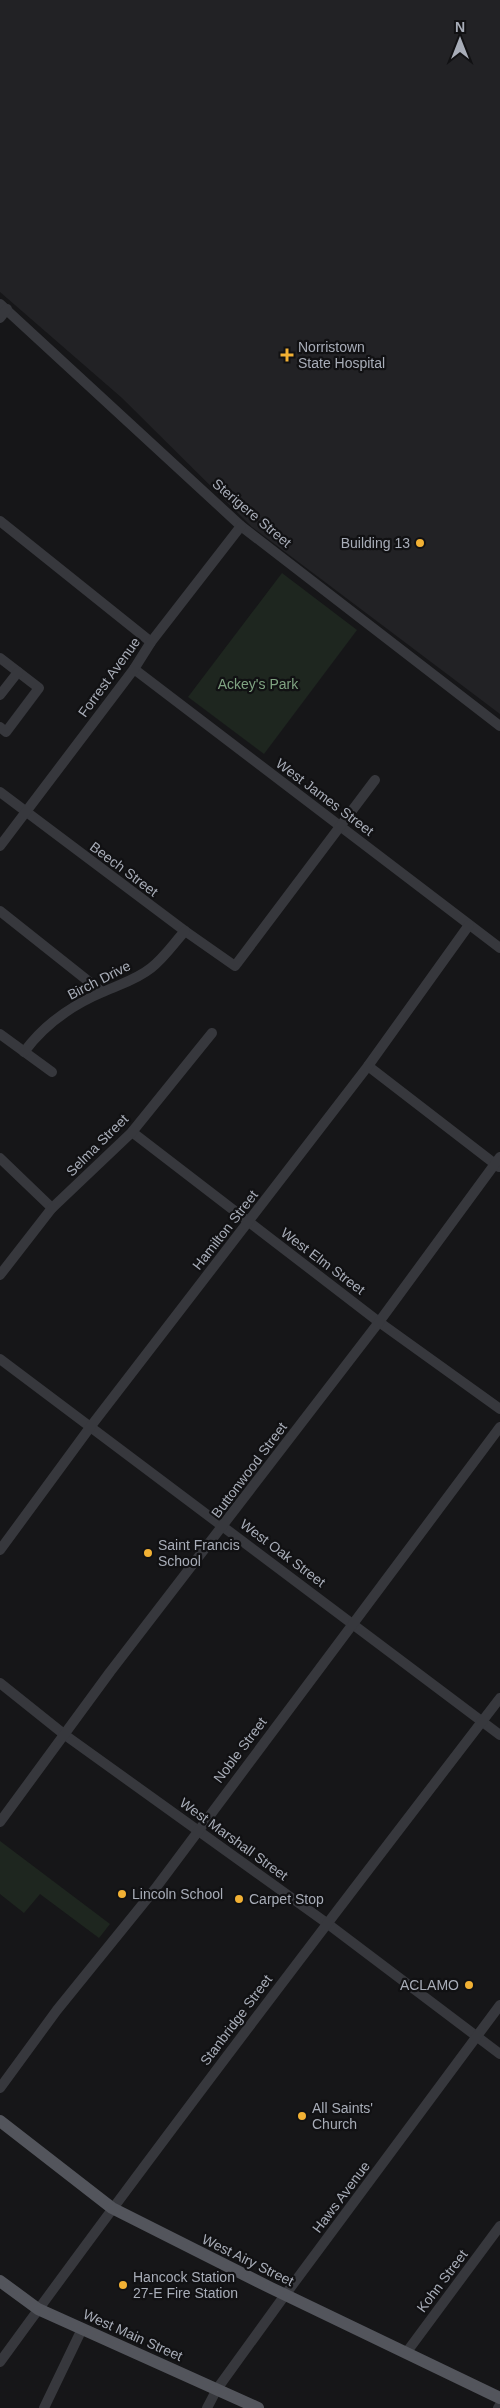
<svg xmlns="http://www.w3.org/2000/svg" width="500" height="2408" font-family="Arial,sans-serif">
<style>
.built{fill:#222225}
.green{fill:#1e261f}
.lines{fill:none;stroke-linecap:round;stroke-linejoin:round}
.minor{stroke:#37383d;stroke-width:10}
.major{stroke:#53555c;stroke-width:12}
.poi-dot{fill:#f2b134;stroke:#111113;stroke-width:2}
.labels{text-anchor:middle;stroke-width:4.5;stroke-linejoin:round;paint-order:stroke}
.poi-label{font-size:14px;fill:#a8adb8;stroke:#111113;text-anchor:start}
.street-label{font-size:14px;fill:#a8adb8;stroke:#111113}
.park-label{font-size:14px;fill:#7fa381;stroke:#111113}
</style>
<rect width="100%" height="100%" fill="#161618"/>
<polygon class="built" points="0,0 500,0 500,714 252,527 122,398 0,292"/>
<g class="green">
<polygon points="282,573 357,630 264,754 188,697"/>
<polygon points="0,1841 110,1924 99,1938 40,1894 24,1913 0,1894"/>
</g>
<g class="lines">
<g class="minor">
<polyline points="0,304 241,526 500,726"/>
<polyline points="0,318 7,309"/>
<polyline points="0,521 151,642"/>
<polyline points="0,658 39,688 6,732 0,727"/>
<polyline points="134,669 500,948"/>
<polyline points="0,695 18,672"/>
<polyline points="0,792 185,931 235,966 375,780"/>
<polyline points="0,846 134,669 151,642 241,526"/>
<polyline points="0,911 102,992"/>
<polyline points="0,1034 52,1072"/>
<path d="M24 1052C44 1025 72 1005 103 992 120 984 136 980 151 968 164 958 174 943 185 931"/>
<polyline points="368,1066 499,1167"/>
<polyline points="132,1132 379,1322 500,1409"/>
<polyline points="0,1158 52,1208"/>
<polyline points="0,1275 52,1208 132,1132 212,1033"/>
<polyline points="0,1359 500,1735"/>
<polyline points="0,1550 91,1426 368,1066 469,925"/>
<polyline points="0,1683 65,1735 328,1924 500,2054"/>
<polyline points="0,1822 110,1672 379,1322 500,1157"/>
<polyline points="0,2088 57,2010 155,1889 500,1427"/>
<polyline points="406,2353 500,2226"/>
<path d="M0 2362C163 2138 331 1918 500 1698"/>
<polyline points="44,2408 82,2329"/>
<polyline points="207,2408 217,2389 285,2295 500,2005"/>
<polyline points="498,2408 500,2405"/>
</g>
<g class="major">
<polyline points="0,2121 112,2208 271,2288 500,2398"/>
<polyline points="0,2281 38,2309 258,2408"/>
</g>
</g>
<g class="poi-dot">
<path d="M284.5 347.5h5v5h5v5h-5v5h-5v-5h-5v-5h5z"/>
<circle cx="420" cy="543" r="5"/>
<circle cx="148" cy="1553" r="5"/>
<circle cx="122" cy="1894" r="5"/>
<circle cx="239" cy="1899" r="5"/>
<circle cx="469" cy="1985" r="5"/>
<circle cx="302" cy="2116" r="5"/>
<circle cx="123" cy="2285" r="5"/>
</g>
<g class="labels">
<g class="poi-label">
<text x="298" y="352">Norristown<tspan x="298" dy="16">State Hospital</tspan></text>
<text x="410" y="548" text-anchor="end">Building 13</text>
<text x="158" y="1550">Saint Francis<tspan x="158" dy="16">School</tspan></text>
<text x="132" y="1899">Lincoln School</text>
<text x="249" y="1904">Carpet Stop</text>
<text x="459" y="1990" text-anchor="end">ACLAMO</text>
<text x="312" y="2113">All Saints'<tspan x="312" dy="16">Church</tspan></text>
<text x="133" y="2282">Hancock Station<tspan x="133" dy="16">27-E Fire Station</tspan></text>
</g>
<g class="street-label">
<text transform="translate(252 513) rotate(40)" y="5">Sterigere Street</text>
<text transform="translate(109 677) rotate(-54)" y="5">Forrest Avenue</text>
<text transform="translate(325 797) rotate(37)" y="5">West James Street</text>
<text transform="translate(124 869) rotate(37)" y="5">Beech Street</text>
<text transform="translate(99 980) rotate(-27)" y="5">Birch Drive</text>
<text transform="translate(97 1145) rotate(-45)" y="5">Selma Street</text>
<text transform="translate(225 1230) rotate(-52)" y="5">Hamilton Street</text>
<text transform="translate(323 1261) rotate(37)" y="5">West Elm Street</text>
<text transform="translate(249 1470) rotate(-53)" y="5">Buttonwood Street</text>
<text transform="translate(283 1553) rotate(37)" y="5">West Oak Street</text>
<text transform="translate(240 1750) rotate(-53)" y="5">Noble Street</text>
<text transform="translate(234 1839) rotate(36)" y="5">West Marshall Street</text>
<text transform="translate(236 2020) rotate(-53)" y="5">Stanbridge Street</text>
<text transform="translate(341 2197) rotate(-53)" y="5">Haws Avenue</text>
<text transform="translate(248 2260) rotate(26)" y="5">West Airy Street</text>
<text transform="translate(442 2281) rotate(-53)" y="5">Kohn Street</text>
<text transform="translate(133 2335) rotate(24)" y="5">West Main Street</text>
</g>
<g class="park-label">
<text x="258" y="689">Ackey's Park</text>
</g>
</g>
<g transform="translate(460 40)" stroke="#111113" stroke-width="4" paint-order="stroke">
<path d="M0-4L9 19L0 12L-9 19Z" fill="#a8adb8"/>
<text y="-8" font-size="14" font-weight="bold" text-anchor="middle" fill="#a8adb8">N</text>
</g>
</svg>
